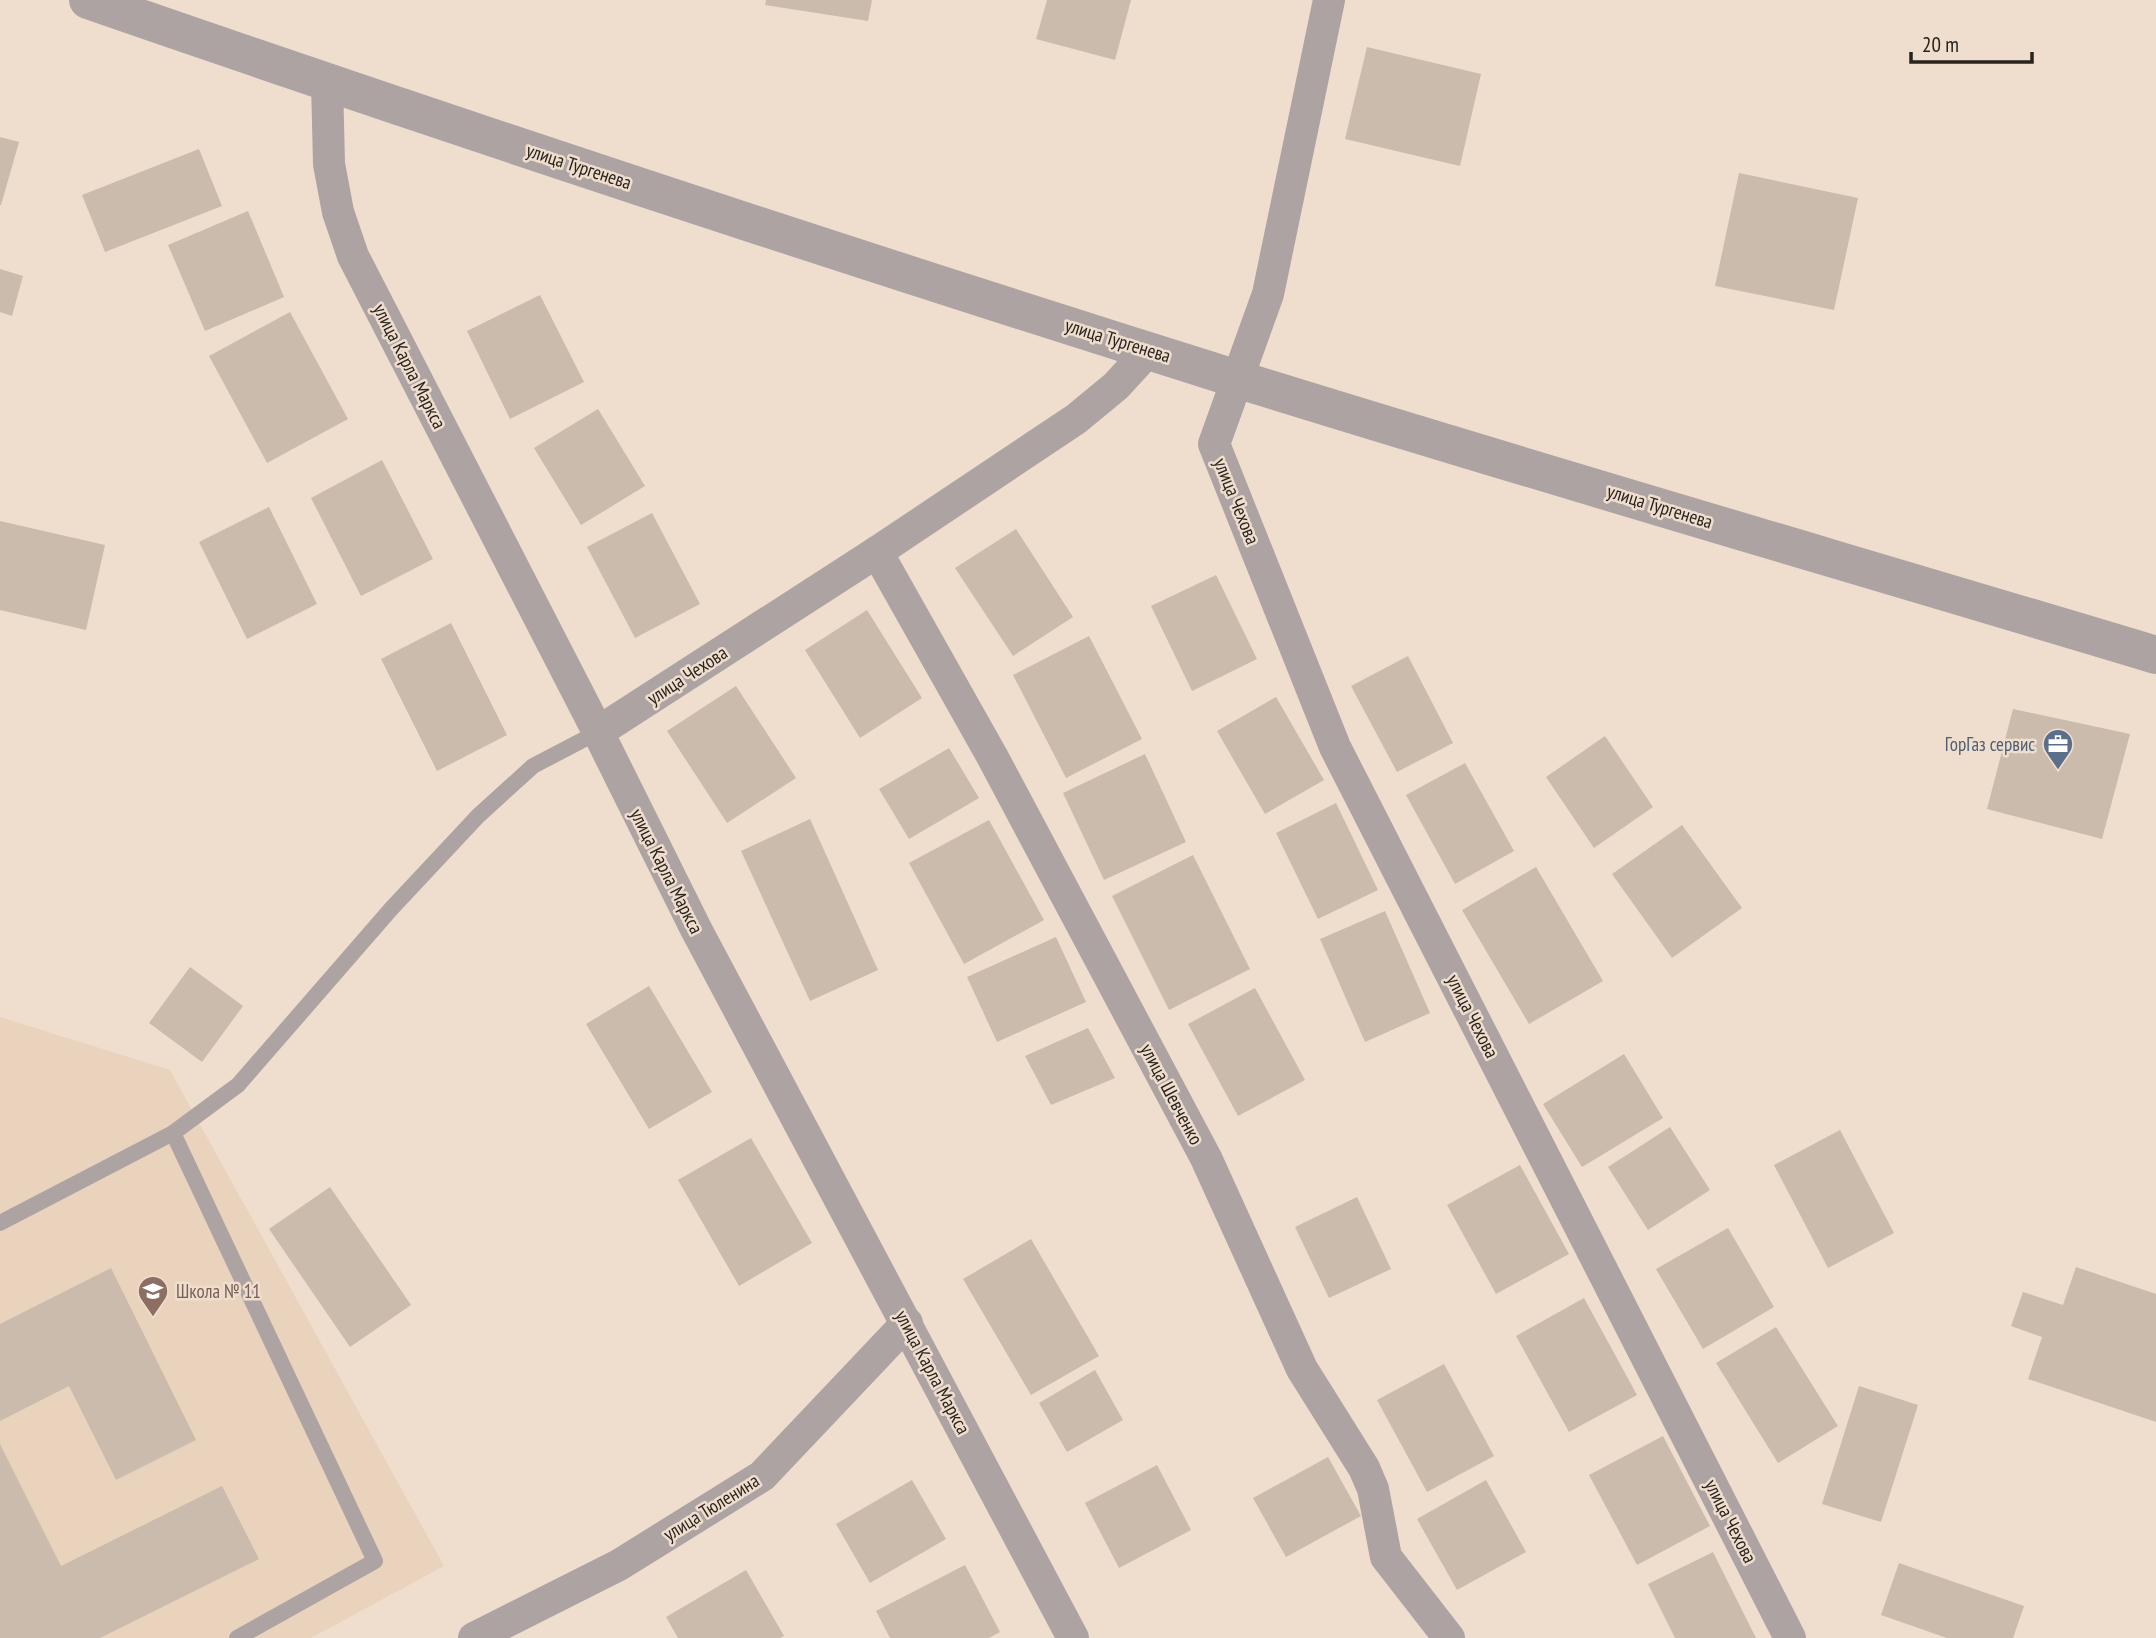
<svg xmlns="http://www.w3.org/2000/svg" width="2156" height="1638" font-family="'PT Sans Narrow',sans-serif">
<style>
.built{fill:#e9d3bd}
.building{fill:#cbbbac}
.lines{fill:none;stroke-linecap:round;stroke-linejoin:round}
.service{stroke:#aea3a3;stroke-width:16}
.minor{stroke:#aea3a3;stroke-width:32}
.tertiary{stroke:#aea3a3;stroke-width:38}
.labels{text-anchor:middle;stroke-width:5;stroke-linejoin:round;paint-order:stroke}
.street-label{font-size:19px;fill:#29231d;stroke:#efdece}
.service-label{font-size:19px;fill:#4e5e75;stroke:#efdece;text-anchor:end}
.education-label{font-size:19px;fill:#785e54;stroke:#efdece;text-anchor:start}
</style>
<rect width="100%" height="100%" fill="#efdece"/>
<polygon class="built" points="0,1017 170,1070 444,1566 311,1638 0,1638"/>
<g class="building">
<polygon points="766,0 872,0 868,21 765,5"/>
<polygon points="1047,0 1131,0 1115,60 1036,39"/>
<polygon points="1367,47 1481,74 1460,166 1345,139"/>
<polygon points="0,137 19,142 1,205 0,205"/>
<polygon points="199,149 222,206 105,252 82,195"/>
<polygon points="1739,173 1858,198 1834,310 1715,286"/>
<polygon points="248,211 284,297 205,331 168,245"/>
<polygon points="0,269 23,276 12,316 0,312"/>
<polygon points="540,295 584,382 510,419 467,331"/>
<polygon points="290,312 348,419 267,463 209,356"/>
<polygon points="598,409 645,486 581,525 534,448"/>
<polygon points="382,460 433,559 361,596 311,498"/>
<polygon points="269,507 317,604 247,639 199,542"/>
<polygon points="652,513 700,604 635,638 587,547"/>
<polygon points="0,521 105,545 86,630 0,610"/>
<polygon points="1016,529 1073,617 1013,656 955,568"/>
<polygon points="1216,575 1257,659 1192,691 1151,606"/>
<polygon points="867,610 922,698 860,738 805,650"/>
<polygon points="451,623 507,735 437,771 381,659"/>
<polygon points="1089,636 1142,739 1066,778 1013,675"/>
<polygon points="1408,656 1453,743 1397,772 1351,686"/>
<polygon points="736,686 796,778 727,823 667,731"/>
<polygon points="1276,697 1324,780 1265,814 1217,731"/>
<polygon points="2013,709 2130,734 2102,839 1987,809"/>
<polygon points="1605,736 1653,807 1594,848 1546,777"/>
<polygon points="949,748 979,798 909,839 879,789"/>
<polygon points="1145,754 1186,842 1104,880 1063,793"/>
<polygon points="1465,763 1514,851 1455,884 1406,795"/>
<polygon points="1336,803 1378,890 1318,919 1276,833"/>
<polygon points="810,819 878,970 810,1001 741,851"/>
<polygon points="989,820 1044,920 964,964 909,863"/>
<polygon points="1682,825 1742,908 1672,958 1612,874"/>
<polygon points="1193,855 1250,969 1169,1010 1112,896"/>
<polygon points="1536,867 1603,981 1529,1024 1462,910"/>
<polygon points="1385,911 1430,1013 1365,1042 1320,939"/>
<polygon points="1056,937 1086,1002 997,1042 967,977"/>
<polygon points="190,967 243,1006 202,1062 149,1023"/>
<polygon points="649,986 712,1092 649,1129 586,1024"/>
<polygon points="1255,988 1305,1080 1238,1116 1188,1024"/>
<polygon points="1088,1028 1115,1078 1051,1105 1025,1056"/>
<polygon points="1624,1054 1663,1118 1582,1167 1543,1104"/>
<polygon points="1670,1127 1710,1190 1648,1230 1608,1167"/>
<polygon points="1840,1130 1894,1233 1828,1268 1774,1165"/>
<polygon points="751,1138 812,1243 739,1286 678,1180"/>
<polygon points="1520,1165 1569,1254 1496,1294 1447,1205"/>
<polygon points="330,1187 411,1305 350,1347 269,1229"/>
<polygon points="1357,1197 1391,1269 1329,1298 1295,1227"/>
<polygon points="1728,1228 1774,1307 1703,1349 1656,1269"/>
<polygon points="1031,1239 1099,1356 1031,1395 963,1279"/>
<polygon points="2076,1267 2156,1294 2156,1422 2028,1379 2042,1337 2011,1326 2023,1292 2063,1305"/>
<polygon points="111,1268 196,1440 116,1480 69,1386 0,1421 0,1324"/>
<polygon points="1584,1298 1637,1395 1569,1432 1516,1336"/>
<polygon points="1776,1327 1838,1426 1778,1463 1716,1363"/>
<polygon points="1444,1364 1494,1456 1427,1492 1377,1400"/>
<polygon points="1095,1370 1123,1420 1067,1452 1039,1403"/>
<polygon points="1859,1386 1918,1405 1881,1522 1822,1504"/>
<polygon points="1663,1436 1710,1526 1637,1565 1589,1475"/>
<polygon points="0,1444 61,1566 222,1486 259,1559 100,1638 0,1638"/>
<polygon points="1328,1457 1361,1516 1286,1557 1253,1498"/>
<polygon points="1157,1465 1191,1530 1119,1568 1085,1503"/>
<polygon points="912,1480 946,1539 870,1583 836,1524"/>
<polygon points="1486,1480 1526,1552 1457,1590 1417,1519"/>
<polygon points="1713,1552 1756,1638 1675,1638 1648,1584"/>
<polygon points="1899,1563 2024,1606 2013,1638 1947,1638 1881,1615"/>
<polygon points="965,1565 1000,1632 989,1638 890,1638 876,1611"/>
<polygon points="746,1570 784,1636 780,1638 678,1638 666,1617"/>
</g>
<g class="lines">
<g class="service">
<polyline points="173,1133 238,1085 391,909 478,816 533,766 598,732"/>
<polyline points="0,1223 173,1133 375,1561 237,1638"/>
</g>
<g class="minor">
<polyline points="1329,0 1268,294 1214,444 1335,747 1790,1638"/>
<polyline points="327,82 329,164 338,212 353,256 598,732 696,929 1073,1638"/>
<polyline points="877,552 992,756 1206,1158 1302,1369 1364,1468 1373,1489 1386,1557 1449,1638"/>
<polyline points="598,732 877,552 1076,419 1116,386 1149,350"/>
<polyline points="474,1638 619,1565 762,1476 907,1323"/>
</g>
<path class="tertiary" d="M88 0C469 132 852 258 1237 379 1542 474 1850 563 2156 655"/>
</g>
<defs>
<g id="office-pin" transform="scale(1.575)"><path d="M0 17L-7.5 6A9.5 9.5 0 1 1 7.5 6Z" fill="#5c6f8a" stroke="#efdece"/><path d="M-6-3h4V-5.5h4V-3h4V5H-6ZM-1-4.5V-3h2v-1.5ZM-6 0V1H6V0Z" fill="#fff"/></g>
<g id="school-pin" transform="scale(1.575)"><path d="M0 17L-7.5 6A9.5 9.5 0 1 1 7.5 6Z" fill="#8d6e63" stroke="#efdece"/><path d="M0-5L7-2L0 1L-7-2ZM-4 1L0 2.5L4 1V4Q0 6-4 4Z" fill="#fff"/></g>
</defs>
<g fill-rule="evenodd">
<use href="#office-pin" x="2058" y="744"/>
<use href="#school-pin" x="153" y="1291"/>
</g>
<g class="labels">
<g class="street-label">
<text transform="translate(579 166) rotate(18)" y="7">улица Тургенева</text>
<text transform="translate(1118 340) rotate(17)" y="7">улица Тургенева</text>
<text transform="translate(410 366) rotate(63)" y="7">улица Карла Маркса</text>
<text transform="translate(1237 501) rotate(68)" y="7">улица Чехова</text>
<text transform="translate(1660 506) rotate(17)" y="7">улица Тургенева</text>
<text transform="translate(687 675) rotate(-33)" y="7">улица Чехова</text>
<text transform="translate(667 871) rotate(63)" y="7">улица Карла Маркса</text>
<text transform="translate(1473 1016) rotate(63)" y="7">улица Чехова</text>
<text transform="translate(1172 1094) rotate(62)" y="7">улица Шевченко</text>
<text transform="translate(933 1372) rotate(62)" y="7">улица Карла Маркса</text>
<text transform="translate(711 1507) rotate(-32)" y="7">улица Тюленина</text>
<text transform="translate(1731 1521) rotate(63)" y="7">улица Чехова</text>
</g>
<g class="service-label">
<text x="2035" y="751">ГорГаз сервис</text>
</g>
<g class="education-label">
<text x="176" y="1298">Школа № 11</text>
</g>
</g>
<path d="M1911 52v10h121v-10" fill="none" stroke="#29231d" stroke-width="3.5"/>
<text x="1922" y="52" font-size="21" fill="#29231d" stroke="#efdece" stroke-width="5" paint-order="stroke">20 m</text>
</svg>
